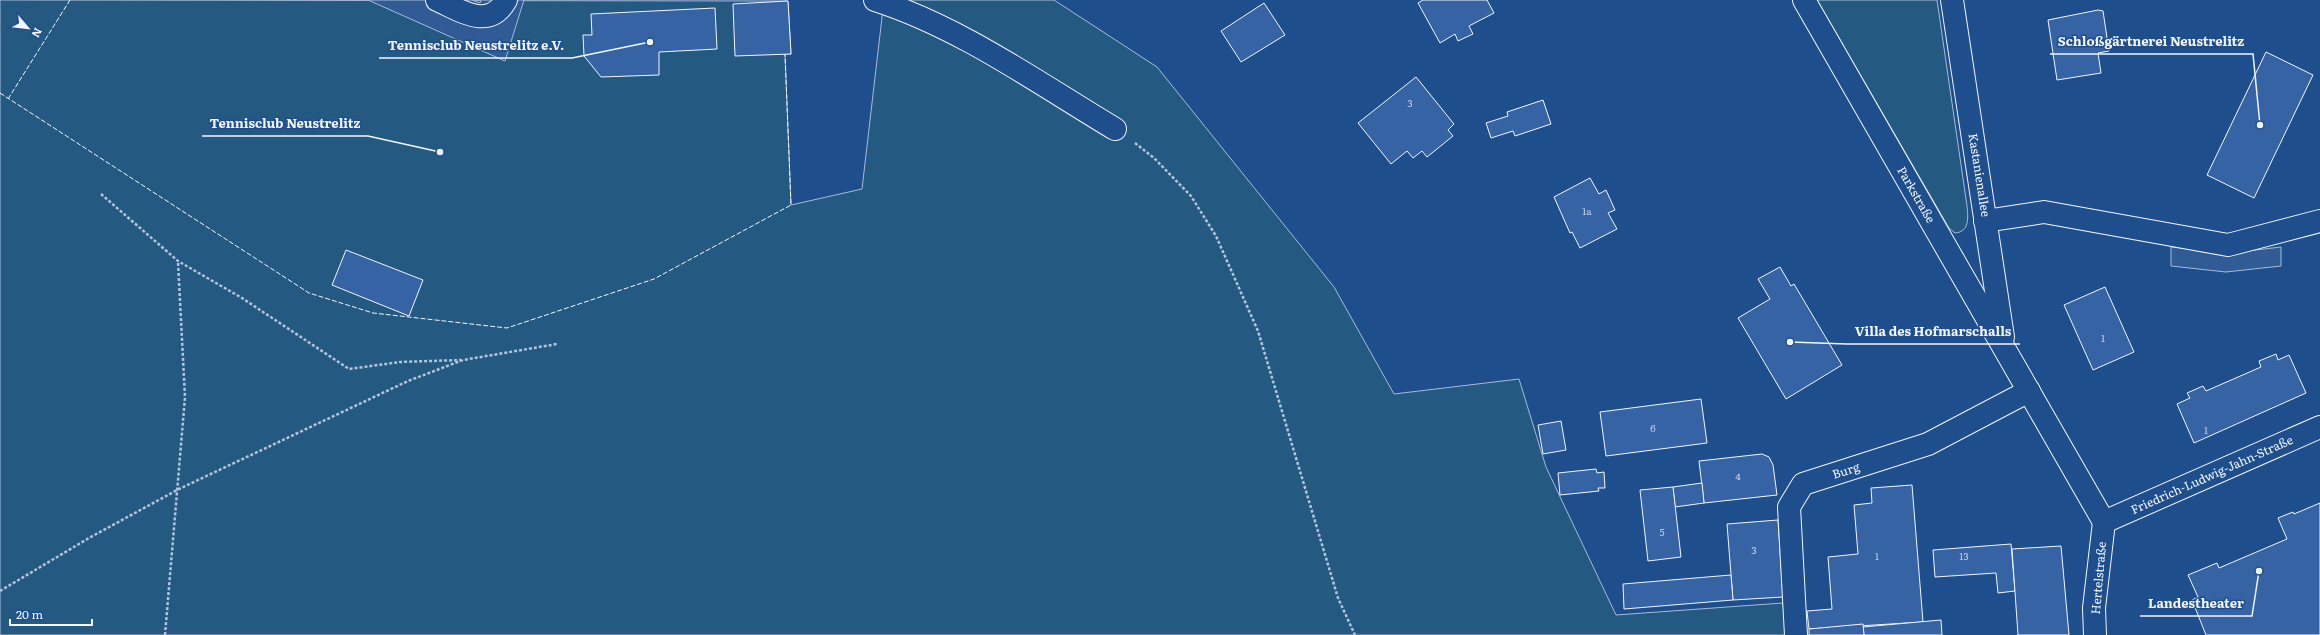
<svg xmlns="http://www.w3.org/2000/svg" width="2320" height="635" font-family="Literata,serif">
<style>
.green{fill:#245a82;stroke:#a8bbd7}
.parking{fill:#305b95;stroke:#a8bbd7}
.building{fill:#3563a3;stroke:#f2f6ff}
.lines{fill:none;stroke-linecap:round;stroke-linejoin:round}
.minor-casing{stroke:#f2f6ff;stroke-width:24}
.path{stroke:#b3c4dc;stroke-width:2.5;stroke-dasharray:3 2;stroke-linecap:butt}
.minor{stroke:#1f4e8c;stroke-width:22}
.fence{stroke:#f2f6ff;stroke-width:1;stroke-dasharray:5 2;stroke-linecap:butt}
.labels{text-anchor:middle;stroke-width:3;stroke-linejoin:round;paint-order:stroke}
.number-label{font-size:10px;fill:#c3d1e8}
.street-label{font-size:12px;fill:#f2f6ff;stroke:#1f4e8c}
.leader{fill:none;stroke:#f2f6ff;stroke-width:1.5}
.callout-dot{fill:#f2f6ff;stroke:#1f4e8c;stroke-width:1.5}
.callout-label{font-size:13px;text-anchor:middle;font-weight:bold;fill:#f2f6ff;stroke:#1f4e8c;stroke-width:3;stroke-linejoin:round;paint-order:stroke}
</style>
<rect width="100%" height="100%" fill="#1f4e8c"/>
<g class="green">
<polygon points="0,0 788,1 791,54 785,54 791,205 862,189 884,0 1054,0 1157,67 1334,287 1394,394 1519,379 1546,467 1616,615 1783,603 1786,635 0,635"/>
<path d="M1817 0H1937L1967 206C1968 217 1970 232 1955 233L1949 228Z"/>
</g>
<g class="parking">
<polygon points="368,0 472,0 480,3 481,0 524,0 505,61"/>
<polygon points="2171,247 2230,253 2281,247 2281,266 2226,272 2171,266"/>
</g>
<g class="building">
<polygon points="1423,0 1487,0 1494,13 1469,26 1473,34 1458,41 1455,34 1440,43 1418,3"/>
<polygon points="788,1 791,54 735,56 733,4"/>
<polygon points="1264,3 1285,35 1241,62 1221,31"/>
<polygon points="715,8 717,49 659,52 659,75 601,77 584,56 583,35 592,35 591,14"/>
<polygon points="2098,10 2103,11 2109,51 2098,53 2101,73 2057,80 2048,20"/>
<polygon points="2266,52 2313,75 2254,198 2207,175"/>
<polygon points="1416,77 1454,124 1448,130 1453,136 1427,157 1422,151 1413,158 1407,151 1391,164 1358,123"/>
<polygon points="1543,100 1551,124 1515,136 1513,131 1491,138 1486,123 1508,116 1507,112"/>
<polygon points="1590,178 1599,194 1606,190 1615,210 1608,213 1617,229 1580,248 1572,232 1570,233 1554,197"/>
<polygon points="346,250 423,280 409,316 332,285"/>
<polygon points="1780,267 1791,286 1794,284 1842,365 1786,399 1738,318 1770,299 1758,279"/>
<polygon points="2105,287 2134,352 2093,370 2064,305"/>
<polygon points="2276,354 2278,360 2289,355 2306,393 2194,443 2177,404 2190,398 2187,393 2203,386 2206,391 2261,367 2259,361"/>
<polygon points="1701,399 1707,443 1606,456 1600,412"/>
<polygon points="1561,421 1566,450 1543,454 1538,425"/>
<polygon points="1762,454 1769,457 1773,465 1777,495 1704,503 1699,461"/>
<polygon points="1596,469 1597,473 1604,472 1605,488 1598,488 1599,491 1560,495 1558,473"/>
<polygon points="1702,483 1704,503 1675,507 1673,487"/>
<polygon points="1912,485 1923,622 1809,629 1807,611 1832,609 1828,557 1858,554 1854,505 1872,503 1871,488"/>
<polygon points="1673,487 1681,557 1648,561 1640,490"/>
<polygon points="2320,503 2320,635 2206,635 2192,600 2198,597 2188,575 2217,563 2219,568 2287,539 2278,518 2293,512 2294,514"/>
<polygon points="1778,520 1783,597 1733,600 1727,524"/>
<polygon points="2011,544 2015,591 1998,593 1996,573 1935,577 1933,550"/>
<polygon points="2061,546 2069,635 2018,635 2012,549"/>
<polygon points="1731,575 1733,600 1624,609 1623,584"/>
<polygon points="1941,620 1942,635 1864,635 1863,627"/>
<polygon points="1863,624 1864,635 1809,635 1809,629"/>
</g>
<g class="lines">
<g class="minor-casing">
<g id="minor">
<path d="M437 0C460 10 489 31 506 0"/>
<path d="M875 0C960 27 1038 83 1115 129"/>
<polyline points="1804,0 2104,522"/>
<polyline points="1952,0 2003,337"/>
<polyline points="1985,221 2044,212 2228,245 2320,221"/>
<polyline points="2104,522 2320,427"/>
<polyline points="1796,635 1789,507 1803,484 1928,444 2029,391"/>
<polyline points="2095,635 2094,608 2104,522"/>
</g>
</g>
<g class="path">
<polyline points="1135,143 1154,158 1191,196 1216,236 1258,331 1338,598 1355,635"/>
<polyline points="101,194 178,261 242,298 349,369 400,362 461,360"/>
<polyline points="0,591 89,538 179,489 408,381 463,360 557,344"/>
<polyline points="165,635 185,397 178,262"/>
</g>
<use href="#minor" class="minor"/>
<g class="fence">
<polyline points="0,93 309,293 373,313 507,328 654,279 791,205 785,54"/>
<polyline points="8,99 70,0"/>
</g>
</g>
<g class="labels">
<g class="number-label">
<text x="1410" y="107">3</text>
<text x="1587" y="215">1a</text>
<text x="2103" y="342">1</text>
<text x="1653" y="432">6</text>
<text x="2206" y="434">1</text>
<text x="1738" y="480">4</text>
<text x="1662" y="536">5</text>
<text x="1754" y="554">3</text>
<text x="1877" y="560">1</text>
<text x="1964" y="560">13</text>
</g>
<g class="street-label">
<text transform="translate(1979 175) rotate(81)" y="4">Kastanienallee</text>
<text transform="translate(1916 195) rotate(60)" y="4">Parkstraße</text>
<text transform="translate(1846 471) rotate(-18)" y="4">Burg</text>
<text transform="translate(2212 475) rotate(-24)" y="4">Friedrich-Ludwig-Jahn-Straße</text>
<text transform="translate(2099 578) rotate(-85)" y="4">Hertelstraße</text>
</g>
</g>
<path class="leader" d="M2260 125L2253 54H2050M650 42L572 58H379M440 152L368 136H202M1790 342L1847 344H2020M2259 571L2252 616H2140"/>
<g class="callout-dot">
<circle cx="2260" cy="125" r="4"/>
<circle cx="650" cy="42" r="4"/>
<circle cx="440" cy="152" r="4"/>
<circle cx="1790" cy="342" r="4"/>
<circle cx="2259" cy="571" r="4"/>
</g>
<g class="callout-label">
<text x="2151" y="46">Schloßgärtnerei Neustrelitz</text>
<text x="476" y="50">Tennisclub Neustrelitz e.V.</text>
<text x="285" y="128">Tennisclub Neustrelitz</text>
<text x="1933" y="336">Villa des Hofmarschalls</text>
<text x="2196" y="608">Landestheater</text>
</g>
<g transform="translate(28 28) rotate(118)" stroke="#1f4e8c" stroke-width="3" paint-order="stroke">
<path d="M0-3L7 15L0 10L-7 15Z" fill="#f2f6ff"/>
<text y="-6" font-size="11" font-weight="bold" text-anchor="middle" fill="#f2f6ff">N</text>
</g>
<path d="M10 619v6h82v-6" fill="none" stroke="#f2f6ff" stroke-width="2"/>
<text x="16" y="619" font-size="12" fill="#f2f6ff" stroke="#1f4e8c" stroke-width="3" paint-order="stroke">20 m</text>
</svg>
